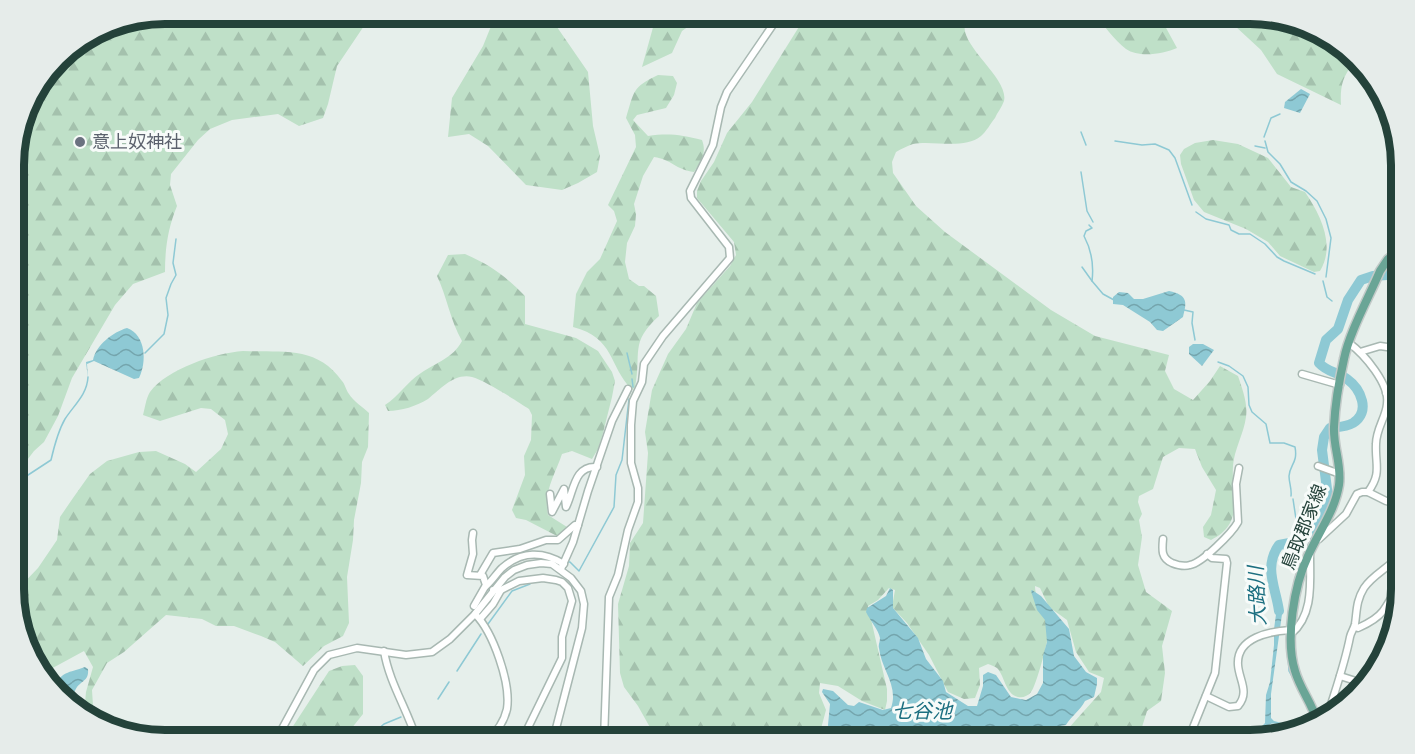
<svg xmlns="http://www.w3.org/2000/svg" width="1415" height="754" font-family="'DM Sans','Noto Sans JP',sans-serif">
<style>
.forest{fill:url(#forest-firs)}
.water{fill:url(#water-waves)}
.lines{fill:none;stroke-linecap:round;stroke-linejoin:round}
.stream{stroke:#8ec9d4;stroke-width:1.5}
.river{stroke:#8ec9d4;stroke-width:10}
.minor-casing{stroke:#a8b8b2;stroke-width:9}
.major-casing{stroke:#c2cac8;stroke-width:11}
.minor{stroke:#fff;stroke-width:6}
.major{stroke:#6aa596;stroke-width:8}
.worship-dot{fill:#6b7280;stroke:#f7fbf9;stroke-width:2}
.labels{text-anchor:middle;stroke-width:6;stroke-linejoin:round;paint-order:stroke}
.worship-label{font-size:18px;fill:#5b616d;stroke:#f7fbf9;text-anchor:start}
.street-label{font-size:18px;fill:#24423a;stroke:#f7fbf9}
.water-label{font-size:20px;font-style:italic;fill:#1c6f80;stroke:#f7fbf9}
.rim{fill:none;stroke:#24423a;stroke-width:8}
</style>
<defs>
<pattern id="forest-firs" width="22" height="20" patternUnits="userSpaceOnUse" patternTransform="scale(1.5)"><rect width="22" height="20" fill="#bfe0c8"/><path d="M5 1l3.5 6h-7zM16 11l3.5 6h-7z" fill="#a4c1ad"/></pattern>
<pattern id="water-waves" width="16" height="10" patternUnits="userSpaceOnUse" patternTransform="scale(1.5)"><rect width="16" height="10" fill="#8ec9d4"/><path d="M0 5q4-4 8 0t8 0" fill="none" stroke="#74a5ad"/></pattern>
</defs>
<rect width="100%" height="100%" fill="#e6efeb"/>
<g class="forest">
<polygon points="657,13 706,14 682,31 672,53 642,67"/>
<path d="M165 14H369L368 20 337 66 328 104 323 118 299 126 278 114 232 120 210 129 198 140 171 174 170 185 177 206C168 228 165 248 165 272L133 284 115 305 72 378 58 416 44 442 34 451 15 476 14 155 29 98 65 51 107 25Z"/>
<polygon points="496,14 548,14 588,72 593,126 600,156 597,172 578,183 562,190 526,185 488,146 469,134 448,137 452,98 483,46"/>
<path d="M807 14H971C944 37 1010 75 1004 101 1002 107 997 113 995 118 991 123 986 132 981 136 964 150 933 140 913 144 907 146 901 149 896 152L892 162 893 173 916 206 945 232 1051 310 1095 336 1169 355 1165 371 1174 389 1193 400 1210 381 1220 366 1238 376C1242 388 1248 403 1246 417 1244 433 1234 450 1233 466 1231 497 1245 523 1211 540L1204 537 1203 527 1211 515 1216 490 1202 467 1195 449 1179 448 1163 457 1153 489 1139 496 1138 502 1142 514 1139 520 1142 537 1138 565 1146 592 1172 611 1162 646 1165 673 1161 701 1147 711 1138 740H1058L1101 692 1104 678 1089 672 1076 652 1067 620 1049 607 1040 588 1035 586C1035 602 1049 612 1049 629 1049 638 1036 687 1031 692 1028 696 1023 698 1018 697 1005 694 1005 676 997 668 994 666 991 665 988 664L979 668 980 685 975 698 964 699 948 692 929 655 907 623 892 607 895 590 889 588 878 600 868 606 887 689V701L885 710 862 701 838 686 820 683 819 693 826 710 818 740H661L652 731 638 706 624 687 620 673 618 604 629 566 630 543 643 523 648 453 645 432 652 390 668 354 686 329 697 303 730 266 736 255 734 242 697 198V191L701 181 714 162 727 133 752 102Z"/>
<path d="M982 14H1067C1041 26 1010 22 982 14Z"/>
<path d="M1094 14H1155L1165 26 1177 48C1163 54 1139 58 1126 49 1115 41 1103 24 1094 14Z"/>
<path d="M1222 14H1250L1317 29 1356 64H1353C1342 77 1340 88 1341 105L1277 74 1261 50Z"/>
<path d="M658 75 673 76 677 83 674 95 666 108 637 115 633 120 648 136C669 133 682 135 702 140 707 153 701 161 694 172 676 170 671 159 654 157L643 176 634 204 636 214 635 226 627 243 625 262 629 279 639 286H644L656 296 659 316C629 343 642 353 635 387L632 390C608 365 615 338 573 327L576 294 587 272 600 259 617 221 614 211 608 205 636 147 635 135 626 118C634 92 632 87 658 75Z"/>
<path d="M1213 140 1238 144 1268 158 1291 187 1305 192C1320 214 1336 245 1320 271L1314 272 1280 256 1268 242 1246 229 1204 212 1194 200 1181 164 1180 155 1184 149 1195 143Z"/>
<path d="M465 254C492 266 504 275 525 296V324L576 338 598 351 612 372 615 381 612 397 603 433 598 449 592 459 572 451 562 454C555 475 543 492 548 515L567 527 565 531 557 536 526 520 516 518 512 510 525 475 524 456 531 440 532 415 529 409C517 401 484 380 472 377 454 373 441 389 428 399 417 406 401 411 388 411L385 405C399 396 407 382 421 373 437 362 453 358 462 341 450 320 447 297 437 276L448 255Z"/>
<path d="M243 351C282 353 316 345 342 381 345 384 346 390 349 394 353 401 363 407 369 413L368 447 362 462 361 483 354 520 353 540 347 577 349 623 343 636 324 646 303 666 275 642 261 636 234 626H216L202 619 166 615 124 652 107 663 92 690 94 721 84 713 86 692 93 667 84 651 49 670 46 682 45 681 15 609V592L38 568 57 540 60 517 73 498 90 474 107 461 139 452 156 451 185 464 196 472 221 449 228 434 225 420 211 409 201 408 160 421 143 415C145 408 146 398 150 392 167 369 215 353 243 351Z"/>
<polygon points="355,665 363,676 363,714 351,729 346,740 284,740 329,671 342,666"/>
</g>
<g class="water">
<polygon points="1301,89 1310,94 1300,113 1284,108 1285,102"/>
<path d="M1169 291C1188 295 1187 302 1183 317L1163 331 1157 330 1150 322 1123 305 1113 304V297L1119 292 1128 293 1134 299H1143Z"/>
<path d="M127 328C146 335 147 362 139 378L134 379 94 361 87 364 88 379 86 362 93 360C96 345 113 332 127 328Z"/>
<polygon points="1193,344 1203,344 1214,350 1202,366 1189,354 1189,347"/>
<path d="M890 588 893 590V608L918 638 926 659 943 681 946 692 968 706H977L983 686V675L988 672 996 675 1011 697 1020 699 1026 700 1037 694 1043 683V656L1047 642 1045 620 1037 610 1031 591 1032 590 1041 596 1069 629 1074 656 1086 672 1097 678V684L1094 697 1085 701C1080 711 1072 715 1066 725L1055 727 1046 740H830L828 725 830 704 822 692 823 689 833 691 848 705 854 706 859 702 883 710 891 708C899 686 881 669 879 648 878 645 880 642 880 638 879 631 870 620 866 612L867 608 886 596Z"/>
<path d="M1279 598 1282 614 1271 694V718L1274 721 1297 727C1289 730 1276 720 1268 725 1264 728 1259 736 1255 740H1249L1265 723 1266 695 1270 682 1274 645V629L1277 607 1275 601Z"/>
<path d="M85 667 88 669C89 680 83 680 77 687 74 691 73 698 71 703L54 689C60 671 69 673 85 667Z"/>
</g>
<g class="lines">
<g class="stream">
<polyline points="1081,132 1086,145"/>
<polyline points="1264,137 1271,118 1280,114"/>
<polyline points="1115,141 1142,145 1155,144 1169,150 1175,158 1192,205"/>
<polyline points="1265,141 1268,152 1280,164 1291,182 1306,191 1317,201 1326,219 1331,238 1326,277"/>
<polyline points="1255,146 1265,148"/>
<polyline points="1081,172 1087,211 1093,222"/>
<polyline points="1196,212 1206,219 1229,225 1231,230 1239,234 1250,234 1265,244 1277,257 1284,261 1315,274"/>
<path d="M1089 225 1092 228 1086 231 1084 236C1092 251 1094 265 1092 281L1103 294 1114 300"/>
<polyline points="1082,267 1092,281"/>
<polyline points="1323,281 1327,297 1332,301"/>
<polyline points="1184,310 1193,312 1192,323 1195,340"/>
<polyline points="145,353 164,334 168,315 166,298 171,284 176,275 173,263 176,239"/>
<polyline points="627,353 632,374"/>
<path d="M1218 362 1229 366 1243 376 1248 387 1249 405 1252 412 1266 424 1270 443H1284L1295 447C1298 463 1290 464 1289 476 1289 483 1292 489 1291 496"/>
<polyline points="632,379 633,387"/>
<path d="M15 497 25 477 51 460C54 447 58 431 65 419 74 405 87 395 88 377"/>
<polyline points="1293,499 1296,519 1305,532"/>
<polyline points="1312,537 1324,515"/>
<polyline points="1305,551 1310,541"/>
<polyline points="567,562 570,562 579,571 614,507 616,475 622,460 629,399"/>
<polyline points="1395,563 1401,572"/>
<polyline points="1295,578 1302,558"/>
<polyline points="488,624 512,591 530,584"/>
<polyline points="1287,638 1289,671 1294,680"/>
<polyline points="457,671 481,634"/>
<polyline points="438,699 449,682"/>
<polyline points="365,740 384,724 401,717"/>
</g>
<path class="river" d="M1279 611C1276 588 1263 567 1279 545L1300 541 1309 534 1327 506 1328 497 1322 450 1324 437 1330 428C1338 427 1346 427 1353 423 1371 412 1361 389 1347 379 1337 372 1327 372 1319 363L1326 340 1338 329 1348 300 1361 280 1373 276 1401 274"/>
<g class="minor-casing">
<g id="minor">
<path d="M1349 343C1364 354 1390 384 1387 404 1386 417 1376 429 1376 444 1375 465 1382 473 1368 492"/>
<polyline points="1360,352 1380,346 1401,349"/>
<polyline points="1302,374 1340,385"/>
<polyline points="1386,393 1401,384"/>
<polyline points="1318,466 1340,474"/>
<path d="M550 494 552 512 564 489 566 507C574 491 574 465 597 467"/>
<polyline points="473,533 472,540 473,554 467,575 483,576 486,585 474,606"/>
<path d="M1163 539C1162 550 1161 558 1172 563 1177 565 1184 567 1190 565 1202 563 1232 533 1238 522L1236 484 1239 468"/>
<polyline points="1319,539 1346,514 1357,494 1362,492 1368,492 1386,501 1401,505"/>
<polyline points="561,569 573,542 588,491 612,421 628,389"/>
<polyline points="480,575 493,553 520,549 546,540 558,540 575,525 578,525"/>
<path d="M486 586C492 581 496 574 502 568 521 551 543 551 564 564"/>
<polyline points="493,590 501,590 519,581 543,578 556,580 562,582 568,588 572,601 562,637 562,658 522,740"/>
<path d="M475 614C493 632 511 683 507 709 504 722 497 732 487 740"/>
<polyline points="480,619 493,604 501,590"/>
<path d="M1355 627 1358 628C1367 624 1377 619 1383 611 1391 600 1389 598 1401 588"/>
<path d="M1291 634C1314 615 1310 582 1310 555"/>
<path d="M384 651C389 682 407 709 416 738L411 740"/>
<polyline points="1340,676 1362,683"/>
<path d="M1206 696 1229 707 1238 706C1250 692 1239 680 1238 665 1236 637 1271 631 1291 630"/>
<path d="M1317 720 1328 714C1336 688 1345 663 1350 637 1351 632 1354 629 1355 624 1357 611 1356 601 1364 588 1373 574 1391 567 1401 553"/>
<polyline points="164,740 176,736 184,740"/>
<polyline points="238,740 244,740"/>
<polyline points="276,740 314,670 329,655 357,648 406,655 432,652 450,639 475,614 505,577 514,570 527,565 541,563 552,564 571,578 581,591 584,604 582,628 553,740"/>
<polyline points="604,740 609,597 618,575 628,530 638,502 638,488 631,463 631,425 633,401 642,382 644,364 663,336 730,258 729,247 691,198 690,191 713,145 721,107 727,92 781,13"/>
<polyline points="1188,740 1215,673 1227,563 1226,559 1212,558 1207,554"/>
</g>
</g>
<g class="major-casing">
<path id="major" d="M1317 721C1312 703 1300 689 1295 671 1285 640 1294 585 1308 556 1318 533 1335 511 1339 485 1342 465 1333 447 1334 427 1335 405 1339 381 1344 359 1349 333 1369 297 1380 271L1388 259 1401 250"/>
</g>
<use href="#minor" class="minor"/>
<use href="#major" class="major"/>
</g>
<circle class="worship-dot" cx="80" cy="142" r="6"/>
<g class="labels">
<g class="worship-label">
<text x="92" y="148">意上奴神社</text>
</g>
<g class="street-label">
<text transform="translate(1304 527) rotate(-68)" y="6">鳥取郡家線</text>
</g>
<g class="water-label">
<text transform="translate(1257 596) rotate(-93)" y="7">大路川</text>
<text x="922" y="718">七谷池</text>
</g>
</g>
<path d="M0 0H1415V754H0ZM165 24H1250A141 141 0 0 1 1391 165V589A141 141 0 0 1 1250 730H165A141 141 0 0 1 24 589V165A141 141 0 0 1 165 24Z" fill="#e6ecea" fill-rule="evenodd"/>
<path class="rim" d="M165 24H1250A141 141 0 0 1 1391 165V589A141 141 0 0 1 1250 730H165A141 141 0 0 1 24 589V165A141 141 0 0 1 165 24Z"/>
</svg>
